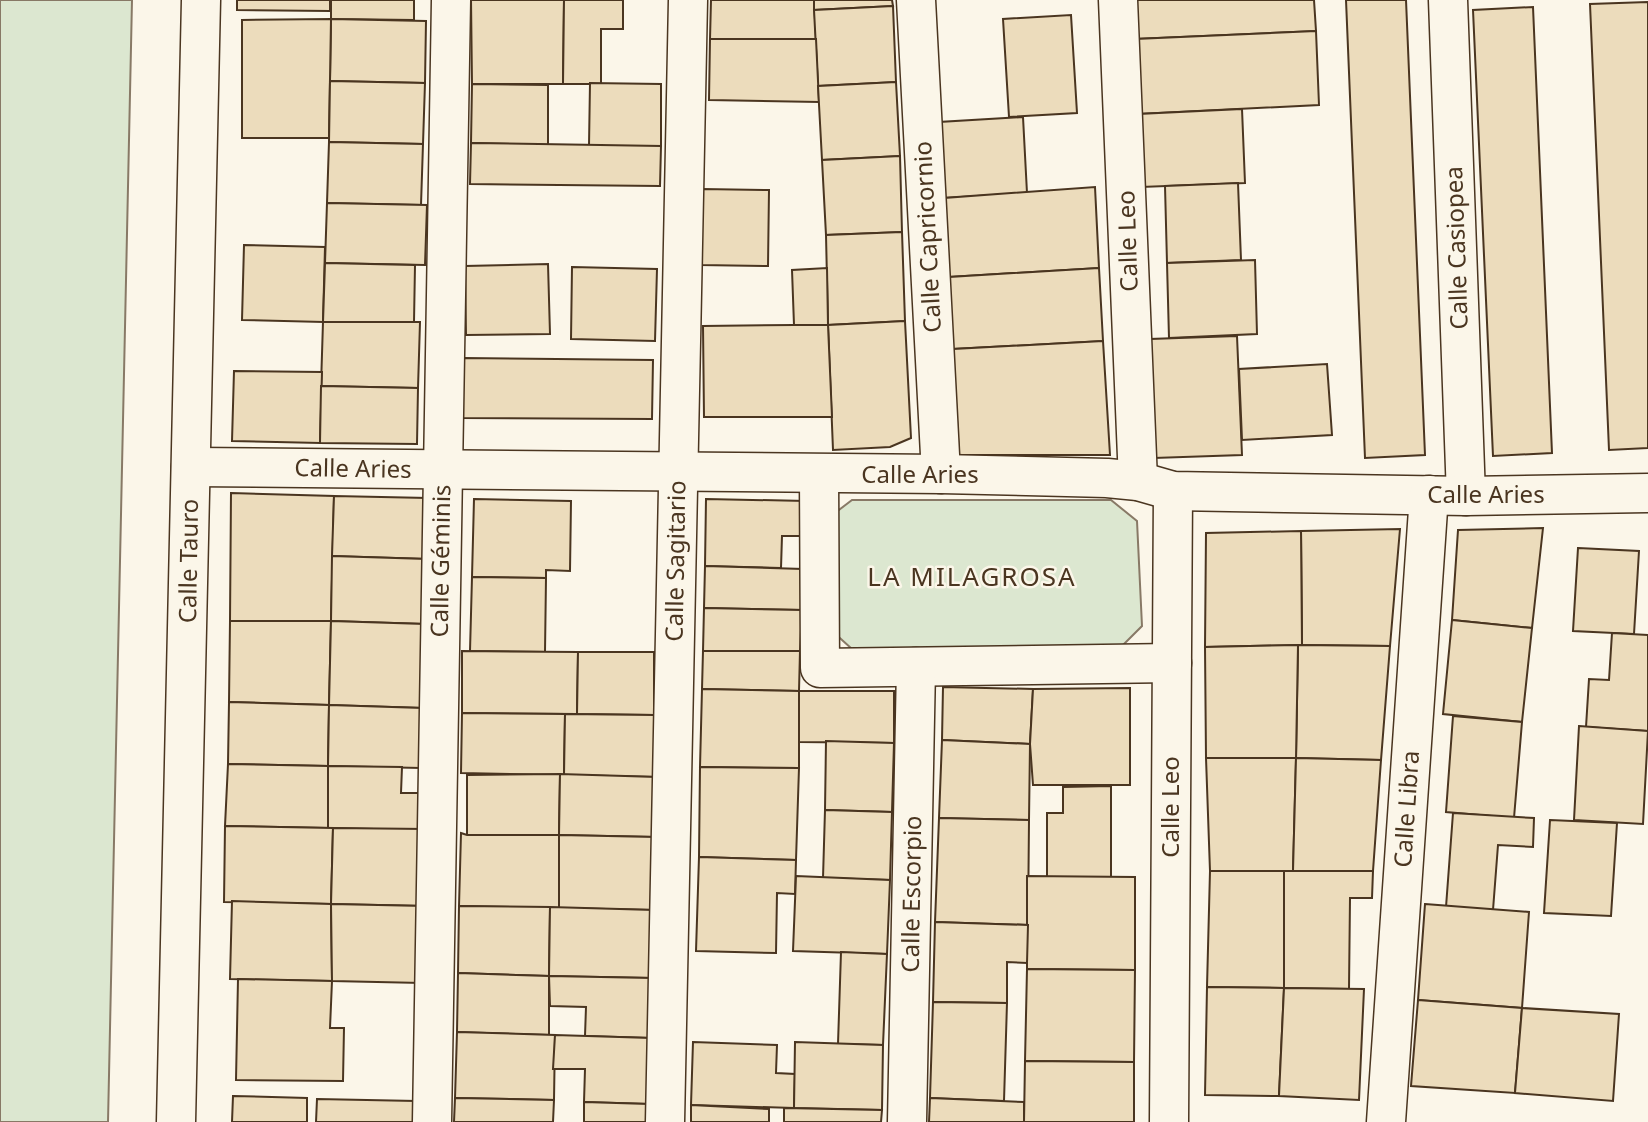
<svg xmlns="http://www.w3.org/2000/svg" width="1648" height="1122" font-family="'Noto Sans',sans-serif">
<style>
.green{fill:#dce7d0;stroke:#887966;stroke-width:2}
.building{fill:#ecdcbc;stroke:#4a3520;stroke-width:2}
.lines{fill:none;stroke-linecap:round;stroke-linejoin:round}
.minor-casing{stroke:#4a3520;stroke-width:41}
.minor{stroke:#fbf6e9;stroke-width:38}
.labels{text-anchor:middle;stroke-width:5;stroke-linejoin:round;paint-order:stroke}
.street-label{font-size:24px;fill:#4a3520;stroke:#fbf6e9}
.neighbourhood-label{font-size:26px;letter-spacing:2px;fill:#4a3520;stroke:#fbf6e9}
</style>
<rect width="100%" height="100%" fill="#fbf6e9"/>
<g class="green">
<polygon points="0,0 132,0 108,1122 0,1122"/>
<polygon points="852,500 1111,500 1137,521 1142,626 1118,650 852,649 831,630 831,516"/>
</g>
<g class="building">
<polygon points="237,0 330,0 330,11 237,10"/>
<polygon points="331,0 414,0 414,20 331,19"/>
<polygon points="471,0 564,0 563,84 472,84"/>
<polygon points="564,0 623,0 623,29 601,29 601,84 563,84"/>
<polygon points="711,0 814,0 816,39 710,39"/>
<polygon points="814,0 892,0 893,6 814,10"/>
<polygon points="1133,0 1314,0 1316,31 1135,39"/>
<polygon points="1346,0 1406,0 1425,455 1365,458"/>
<polygon points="1648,2 1648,448 1609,450 1590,4"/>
<polygon points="893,6 896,82 818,86 814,10"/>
<polygon points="1533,7 1552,453 1493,456 1473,10"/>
<polygon points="1071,15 1077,113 1009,117 1003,19"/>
<polygon points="331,19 426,21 425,83 330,81"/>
<polygon points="331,19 329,138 242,138 242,20"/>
<polygon points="1316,31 1319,105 1138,114 1135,39"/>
<polygon points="710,39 816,39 819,102 709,100"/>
<polygon points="330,81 425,83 423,144 329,142"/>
<polygon points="896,82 900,156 822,160 818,86"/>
<polygon points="590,83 661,84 661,146 589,146"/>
<polygon points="472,84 548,85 548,145 471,143"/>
<polygon points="1242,109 1245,183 1141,187 1138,114"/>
<polygon points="1023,117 1027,193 944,198 939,122"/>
<polygon points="329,142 423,144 421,205 327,203"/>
<polygon points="471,143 661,146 660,186 470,184"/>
<polygon points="900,156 902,232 826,235 822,160"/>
<polygon points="1238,183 1241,260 1167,263 1165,186"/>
<polygon points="1095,187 1099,268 949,277 944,198"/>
<polygon points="702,189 769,190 768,266 700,265"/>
<polygon points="327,203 427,205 425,265 325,263"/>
<polygon points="902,232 905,321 828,325 826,235"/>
<polygon points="244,245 325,247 323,322 242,320"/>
<polygon points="1255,260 1257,334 1169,338 1167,263"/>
<polygon points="325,263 415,265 414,322 323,322"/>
<polygon points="548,264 550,334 466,335 465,266"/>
<polygon points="572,267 657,269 655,341 571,339"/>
<polygon points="827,268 828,325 794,325 792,270"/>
<polygon points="1099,268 1103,341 953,349 949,277"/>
<polygon points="905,321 911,438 890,447 833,450 828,325"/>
<polygon points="323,322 420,322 418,388 321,386"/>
<polygon points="794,325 828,325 832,417 704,417 703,326"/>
<polygon points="1237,336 1242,455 1154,458 1150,339"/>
<polygon points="1103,341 1110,455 959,455 953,349"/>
<polygon points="463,358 653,360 652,419 462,418"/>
<polygon points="1327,364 1332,435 1242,440 1239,369"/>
<polygon points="234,371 322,372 320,443 232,441"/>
<polygon points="321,386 418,388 417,444 320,443"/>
<polygon points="231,493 334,496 331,621 230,621"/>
<polygon points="334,496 428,498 427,559 332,556"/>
<polygon points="474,499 571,501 570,571 546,570 546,578 472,577"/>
<polygon points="706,499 806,501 805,536 782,536 781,568 705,566"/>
<polygon points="1543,528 1532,628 1452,620 1458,530"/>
<polygon points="1400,529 1390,646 1302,645 1301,531"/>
<polygon points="1301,531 1302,645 1205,647 1206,533"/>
<polygon points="1578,548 1639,551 1634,634 1573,631"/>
<polygon points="332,556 427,559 425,624 331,621"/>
<polygon points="705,566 803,569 802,610 704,608"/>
<polygon points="472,577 546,578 545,652 470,651"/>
<polygon points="704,608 802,610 800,651 703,651"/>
<polygon points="1452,620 1532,628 1522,722 1443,714"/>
<polygon points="230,621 331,621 329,705 229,702"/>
<polygon points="331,621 425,624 423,708 329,705"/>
<polygon points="1612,633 1648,635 1648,731 1586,727 1589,679 1609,680"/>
<polygon points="1298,645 1390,646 1381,760 1296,758"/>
<polygon points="1298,645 1296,758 1206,758 1205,647"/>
<polygon points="462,651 578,652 577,714 462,713"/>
<polygon points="703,651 800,651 799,691 702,689"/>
<polygon points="578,652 654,652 654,715 577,714"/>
<polygon points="943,687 1033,689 1030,744 942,740"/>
<polygon points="1130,688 1130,785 1033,785 1030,744 1033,689"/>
<polygon points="702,689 799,691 799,768 700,767"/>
<polygon points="799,691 894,691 894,743 799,742"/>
<polygon points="229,702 329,705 328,766 228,764"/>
<polygon points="329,705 423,708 421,768 328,766"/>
<polygon points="462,713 565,714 564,775 461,773"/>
<polygon points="565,714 654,715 657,777 564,775"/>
<polygon points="1453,716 1522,722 1514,818 1446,812"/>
<polygon points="1579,726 1648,731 1643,824 1574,820"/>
<polygon points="942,740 1030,744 1029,820 939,818"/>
<polygon points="826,741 894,743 892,812 825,810"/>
<polygon points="1206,758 1296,758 1293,871 1210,871"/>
<polygon points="1296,758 1381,760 1373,871 1293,871"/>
<polygon points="228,764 328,766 328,828 225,826"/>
<polygon points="328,766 402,767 401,793 422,793 421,830 328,828"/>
<polygon points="700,767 799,768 796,860 699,857"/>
<polygon points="560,774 559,835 467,835 467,775"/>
<polygon points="560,774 657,777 656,837 559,835"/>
<polygon points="1111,786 1111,878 1047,878 1047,813 1063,813 1063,787"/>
<polygon points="825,810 892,812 890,880 823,878"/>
<polygon points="1453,813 1534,818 1533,847 1498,845 1493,910 1446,907"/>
<polygon points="939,818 1029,820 1028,925 935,922"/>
<polygon points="1550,820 1617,823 1611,916 1544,913"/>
<polygon points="225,826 333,828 331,904 224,902"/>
<polygon points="333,828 426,829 425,906 331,904"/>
<polygon points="461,833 467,835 559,835 559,908 459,906"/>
<polygon points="559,835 656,837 654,910 559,908"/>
<polygon points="699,857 796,860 795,894 777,893 776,953 696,951"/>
<polygon points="1210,871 1284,871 1284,988 1207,987"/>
<polygon points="1284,871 1373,871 1372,898 1350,898 1349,989 1284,988"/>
<polygon points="796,876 890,880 887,954 793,951"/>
<polygon points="1027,876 1135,877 1135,970 1027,969"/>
<polygon points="232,901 331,904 332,981 230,979"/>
<polygon points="331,904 425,906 422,983 332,981"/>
<polygon points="1425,904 1529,912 1522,1008 1418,1000"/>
<polygon points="459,906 550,907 549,976 458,973"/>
<polygon points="550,907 654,910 652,978 549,976"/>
<polygon points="935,922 1028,925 1027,963 1007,962 1007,1003 933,1002"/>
<polygon points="841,952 887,954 883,1045 838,1044"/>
<polygon points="1027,969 1135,970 1134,1062 1025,1061"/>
<polygon points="458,973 549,976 549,1035 457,1032"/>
<polygon points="549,976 652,978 651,1038 585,1036 586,1007 550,1006"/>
<polygon points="238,979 332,981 330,1028 344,1028 343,1081 236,1080"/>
<polygon points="1207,987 1284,988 1279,1096 1205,1095"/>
<polygon points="1284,988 1364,989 1359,1100 1279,1096"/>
<polygon points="1418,1000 1522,1008 1515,1093 1411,1086"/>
<polygon points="933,1002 1007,1003 1004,1101 930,1098"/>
<polygon points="1522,1008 1619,1014 1613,1101 1515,1093"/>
<polygon points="457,1032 555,1035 554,1100 455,1098"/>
<polygon points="555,1035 651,1038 649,1104 584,1102 585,1069 553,1069"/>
<polygon points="693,1042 777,1045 776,1073 795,1074 794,1108 691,1105"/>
<polygon points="795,1042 883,1045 882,1110 794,1108"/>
<polygon points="1025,1061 1134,1062 1134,1122 1024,1122"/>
<polygon points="233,1096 307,1098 307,1122 232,1122"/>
<polygon points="455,1098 554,1100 553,1122 454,1122"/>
<polygon points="930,1098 1024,1102 1024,1122 929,1122"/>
<polygon points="317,1099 416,1101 416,1122 316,1122"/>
<polygon points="584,1102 649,1104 648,1122 584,1122"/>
<polygon points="691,1105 769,1109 769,1122 691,1122"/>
<polygon points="784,1108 882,1110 881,1122 784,1122"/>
</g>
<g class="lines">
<g class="minor-casing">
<g id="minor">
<polyline points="916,0 941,474"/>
<polyline points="1118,0 1138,481"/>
<polyline points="1448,0 1466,496"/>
<polyline points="191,467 941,474 1107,478 1138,481 1173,491 1466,496 1648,493"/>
<polyline points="819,474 820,668 1172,663"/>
<polyline points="176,1122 201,0"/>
<polyline points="432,1122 451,0"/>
<polyline points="665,1122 688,0"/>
<polyline points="907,1122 916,667"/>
<polyline points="1169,1122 1173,491"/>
<polyline points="1386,1122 1429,495"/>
</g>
</g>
<use href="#minor" class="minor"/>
</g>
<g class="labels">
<g class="street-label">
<text transform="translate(928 237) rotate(-93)" y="8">Calle Capricornio</text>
<text transform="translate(1128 241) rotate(-92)" y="8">Calle Leo</text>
<text transform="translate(1457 248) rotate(-92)" y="8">Calle Casiopea</text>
<text transform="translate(353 469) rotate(1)" y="8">Calle Aries</text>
<text x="920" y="483">Calle Aries</text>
<text x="1486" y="503">Calle Aries</text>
<text transform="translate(189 561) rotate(-89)" y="8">Calle Tauro</text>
<text transform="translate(441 561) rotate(-89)" y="8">Calle Géminis</text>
<text transform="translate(676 561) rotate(-89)" y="8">Calle Sagitario</text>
<text transform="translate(1171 807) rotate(-90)" y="8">Calle Leo</text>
<text transform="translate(1407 809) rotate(-86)" y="8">Calle Libra</text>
<text transform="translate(912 894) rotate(-89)" y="8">Calle Escorpio</text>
</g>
<g class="neighbourhood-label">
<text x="972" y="586">LA MILAGROSA</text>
</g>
</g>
</svg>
